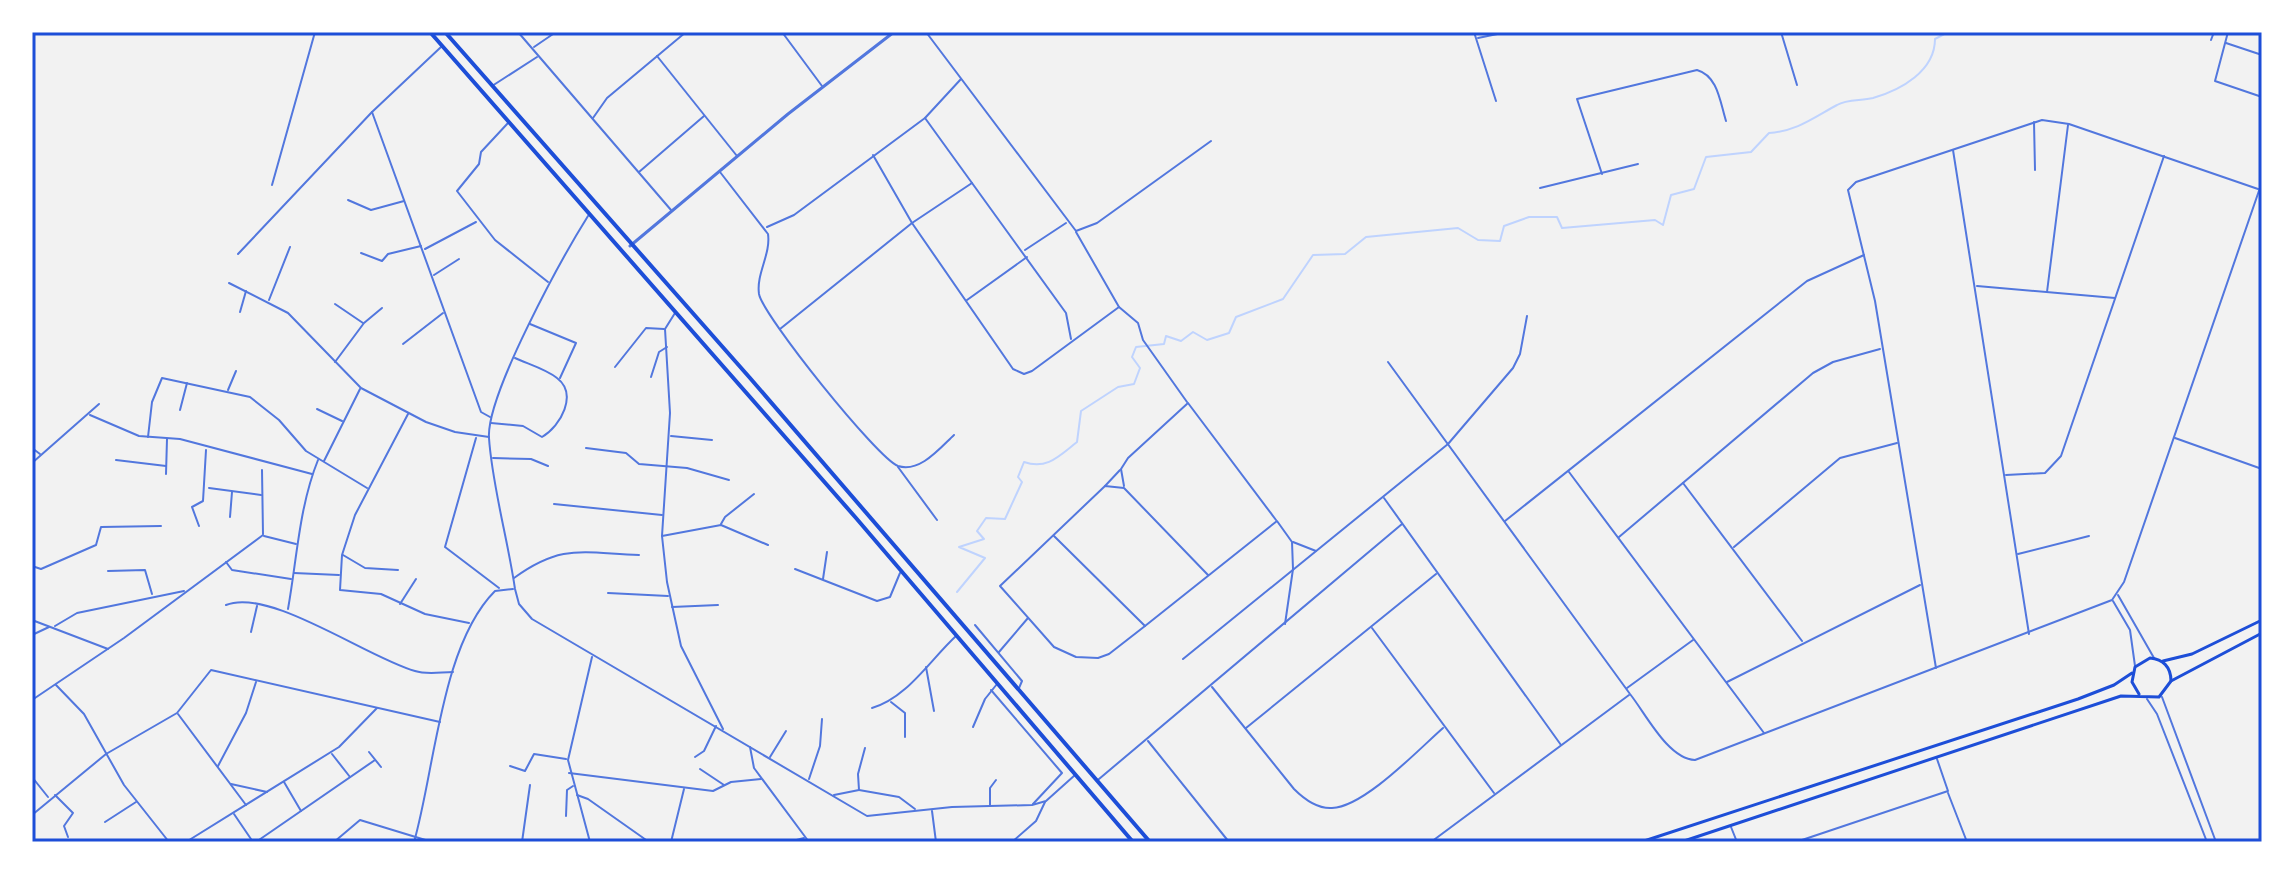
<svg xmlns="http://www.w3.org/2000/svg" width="2294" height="874" font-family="'Libre Baskerville',serif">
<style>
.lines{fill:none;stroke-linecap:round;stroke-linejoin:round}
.stream{stroke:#bfd3fe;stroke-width:2}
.minor{stroke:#5277de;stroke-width:2}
.tertiary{stroke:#5277de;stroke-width:3}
.secondary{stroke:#1d4ed8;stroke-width:3}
.primary{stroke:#1d4ed8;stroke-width:4}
.neatline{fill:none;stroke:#1d4ed8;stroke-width:3}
</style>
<rect width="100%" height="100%" fill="#f2f2f2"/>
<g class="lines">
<path class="stream" d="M957 592 985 558 959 547 984 539 977 531 986 518 1005 519 1022 482 1018 477 1024 462C1047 470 1059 456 1077 442L1081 411 1118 387 1134 384 1140 368 1132 357 1136 347 1164 344 1166 336 1181 341 1193 332 1207 340 1229 333 1236 317 1283 299 1313 255 1345 254 1366 237 1458 228 1478 240 1500 241 1504 226 1529 217H1557L1562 228 1655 220 1663 225 1671 195 1694 189 1706 157 1751 152 1769 133C1797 131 1813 118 1837 105 1847 99 1861 101 1873 98 1901 90 1935 71 1935 39L1948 32"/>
<g class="minor">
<polyline points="518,32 671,210"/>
<polyline points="782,32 822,86"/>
<polyline points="926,32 1076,231 1097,223 1211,141"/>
<polyline points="1474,32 1496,101"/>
<polyline points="1781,32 1797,85"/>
<polyline points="2228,32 2215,81 2262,97"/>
<polyline points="1478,38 1507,32"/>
<polyline points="2211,40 2214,32"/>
<polyline points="2226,43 2262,55"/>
<polyline points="534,47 556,32"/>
<polyline points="657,56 737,156"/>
<polyline points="492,86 537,57"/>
<polyline points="372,112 481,412 490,417"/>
<polyline points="593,118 607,98 686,32"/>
<polyline points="925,118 1066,313 1071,339"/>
<polyline points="2034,122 2035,170"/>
<polyline points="508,123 481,152 479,164 457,191 495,240 548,282"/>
<polyline points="1953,150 2029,634"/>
<polyline points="873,155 912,223 1013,369 1024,374 1032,371 1119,307"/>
<polyline points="639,172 704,116"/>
<path d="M720 172 768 234C771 254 756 274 759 294 763 316 878 459 898 466 920 473 940 448 954 435"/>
<path d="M1602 174 1577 99 1697 70C1718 76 1720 102 1726 121"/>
<polyline points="272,185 315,32"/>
<polyline points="1540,188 1638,164"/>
<polyline points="348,200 371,210 404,201"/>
<path d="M588 216C563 256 486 395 489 438 492 485 508 540 515 589L519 604 532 619 867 816 952 807 1032 805 1046 801 1075 775"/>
<polyline points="767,227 794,215 925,118 961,79"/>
<polyline points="1076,232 1119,307 1138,323 1143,340 1187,402"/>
<polyline points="425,249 476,222"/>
<polyline points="1025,250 1066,223"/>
<polyline points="361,253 382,261 388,254 421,246"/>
<polyline points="238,254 372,112 441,47"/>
<polyline points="434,275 459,259"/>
<polyline points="229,283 288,313 361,388 426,422 455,432 489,437"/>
<polyline points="1977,286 2115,298"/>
<polyline points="2047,292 2068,125"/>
<polyline points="269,300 290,247"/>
<polyline points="967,300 1027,257"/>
<polyline points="335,304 363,323"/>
<polyline points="240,312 246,291"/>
<polyline points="675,313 665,329 670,413 662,536 667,582 681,646 723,729"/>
<polyline points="530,324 576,343 560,378"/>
<polyline points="780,329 912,223 972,183"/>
<polyline points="403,344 443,313"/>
<polyline points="335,362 364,323 382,308"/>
<path d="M1388 362 1630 694C1646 714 1668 759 1695 760L2112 600 2124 582 2262 182"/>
<polyline points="615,367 646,328 664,329"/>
<polyline points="651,377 659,352 667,347"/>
<polyline points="228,390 236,371"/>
<polyline points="317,409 342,421"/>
<polyline points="180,410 187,383"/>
<polyline points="408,414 355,515 342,555 340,590 381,594 425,614 469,623"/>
<polyline points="90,415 139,436 180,439 312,474"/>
<path d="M491 423 523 426 542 437C561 426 578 394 557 378 546 369 528 364 515 358"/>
<polyline points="671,436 712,440"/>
<polyline points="148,437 152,402 162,378 250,397 279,420 306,451 367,488"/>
<polyline points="476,438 445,547 499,588"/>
<polyline points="2175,438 2262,469"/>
<polyline points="32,448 40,454"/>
<polyline points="586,448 626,453 639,464 687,468 729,480"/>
<polyline points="493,458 531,459 548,466"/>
<polyline points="116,460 166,466"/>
<polyline points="324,461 360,389"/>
<polyline points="32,463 99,404"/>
<polyline points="898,467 937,520"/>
<polyline points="262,470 263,534"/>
<polyline points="1569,472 1764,733"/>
<polyline points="166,474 167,439"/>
<polyline points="2006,475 2045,473 2061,456 2164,156"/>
<polyline points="1683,483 1802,641"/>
<polyline points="1105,486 1120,470"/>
<polyline points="1124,486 1121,469 1128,458 1188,403 1276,520"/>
<polyline points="209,488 261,495"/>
<polyline points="1384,498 1561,745"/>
<polyline points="554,504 662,515"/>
<polyline points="230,517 232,492"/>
<polyline points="1505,521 1807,281 1864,255"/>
<polyline points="721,524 725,517 754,494"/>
<polyline points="199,526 192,507 203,501 206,450"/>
<polyline points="264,536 296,544"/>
<polyline points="662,536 721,525 768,545"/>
<polyline points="1054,536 1145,626"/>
<polyline points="1619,537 1813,373 1833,362 1880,349"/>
<polyline points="1293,542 1316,551"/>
<polyline points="1734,547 1840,458 1897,443"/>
<polyline points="2018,554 2089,536"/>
<polyline points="343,555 365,568 398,570"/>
<polyline points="226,562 232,570 291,579"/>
<polyline points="32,566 41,569 96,545 101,527 161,526"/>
<polyline points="795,569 877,601 890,597 900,573"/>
<polyline points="108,571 145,570 152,594"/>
<polyline points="294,573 339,575"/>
<polyline points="1208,575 1124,488 1105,486 1000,586 1054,647 1076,657 1098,658 1109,654 1145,626 1277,521 1292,542 1293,569 1285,624"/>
<path d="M514 578C562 543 583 553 639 555"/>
<polyline points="823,579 827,552"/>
<polyline points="608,593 668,596"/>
<polyline points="2118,595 2154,658"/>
<polyline points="2113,601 2130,630 2135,666"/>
<polyline points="400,604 416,579"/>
<path d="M226 605C269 587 368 658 415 671 427 675 441 672 453 672"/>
<polyline points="672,607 718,605"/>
<path d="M288 609C297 559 299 507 318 460"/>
<polyline points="32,620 108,649"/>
<polyline points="975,625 1022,681 1019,688"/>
<polyline points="55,626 77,613 184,591"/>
<polyline points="1372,628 1494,793"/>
<polyline points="251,632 257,606"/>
<polyline points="32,635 49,627"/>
<polyline points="999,652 1028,618"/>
<polyline points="1183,659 1448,444 1513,368 1520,354 1527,316"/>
<polyline points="926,667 934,711"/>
<polyline points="1936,668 1875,301 1848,190 1856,182 2042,120 2069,124 2258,189"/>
<polyline points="1727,682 1920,585"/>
<polyline points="56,685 84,714 124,785 169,842"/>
<path d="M1212 687 1294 789C1304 799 1317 809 1332 808 1364 807 1418 750 1443 728"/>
<polyline points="1627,688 1693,640"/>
<polyline points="991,690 1062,773 1033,804"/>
<polyline points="2162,697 2216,842"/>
<polyline points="2147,699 2157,714 2207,842"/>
<polyline points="32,700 124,638 263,535"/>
<polyline points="891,702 905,713 905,737"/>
<path d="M872 708C907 698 930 660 956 636"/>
<polyline points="178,714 246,805"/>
<polyline points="973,727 985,699 997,684"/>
<polyline points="1246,728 1436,574"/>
<polyline points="1148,741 1229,842"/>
<polyline points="750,747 754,768 809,842"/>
<polyline points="369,752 381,767"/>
<polyline points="332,754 350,777"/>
<polyline points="695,757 704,751 716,726"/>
<polyline points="770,757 786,731"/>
<polyline points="218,766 246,713 256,682"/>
<polyline points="510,766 525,771 534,754 566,759"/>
<polyline points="700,769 724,785"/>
<polyline points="569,773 713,791 731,782 761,779"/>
<polyline points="32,777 48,797"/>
<polyline points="809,779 820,746 822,719"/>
<polyline points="1099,779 1402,524"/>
<polyline points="284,782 301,811"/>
<polyline points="231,784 267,792"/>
<polyline points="859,790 899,797 915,809"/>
<polyline points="1948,793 1967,842"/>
<polyline points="55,795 73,813 64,826 68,837"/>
<polyline points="577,795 588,799 649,842"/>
<polyline points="834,795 859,790 858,774 865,748"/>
<polyline points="990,805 990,788 996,780"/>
<polyline points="932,811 936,842"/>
<polyline points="234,814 253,842"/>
<polyline points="32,815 106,754 177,713 211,670 440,722"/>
<polyline points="566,816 567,790 573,786"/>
<polyline points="105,822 136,802"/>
<polyline points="1731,827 1737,842"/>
<polyline points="186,842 339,747 377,708"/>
<polyline points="256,842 375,760"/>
<polyline points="334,842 360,820 432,842"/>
<path d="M414 842C435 769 441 645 495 591L513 589"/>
<polyline points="522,842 530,785"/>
<polyline points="590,842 568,760 592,657"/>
<polyline points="671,842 684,789"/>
<polyline points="789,842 804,838"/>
<polyline points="1012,842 1036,821 1045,802"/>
<polyline points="1431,842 1629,695"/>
<polyline points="1796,842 1948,791 1937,759"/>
</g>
<polyline class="tertiary" points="630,246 788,114 894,32"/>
<g class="secondary">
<polyline points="2163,661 2192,654 2262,620"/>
<polyline points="2171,681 2262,633"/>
<polyline points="1641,842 2078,699 2114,685 2132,673"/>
<path d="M1681 842 2121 696 2159 697 2171 681C2171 667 2163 659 2150 658L2135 667 2132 682 2139 694"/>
</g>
<g class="primary">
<polyline points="430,32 856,518 1133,842"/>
<polyline points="445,32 750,378 1150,842"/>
</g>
</g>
<rect width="2294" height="874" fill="none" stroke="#ffffff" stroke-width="68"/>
<rect x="34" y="34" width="2226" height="806" class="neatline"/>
</svg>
